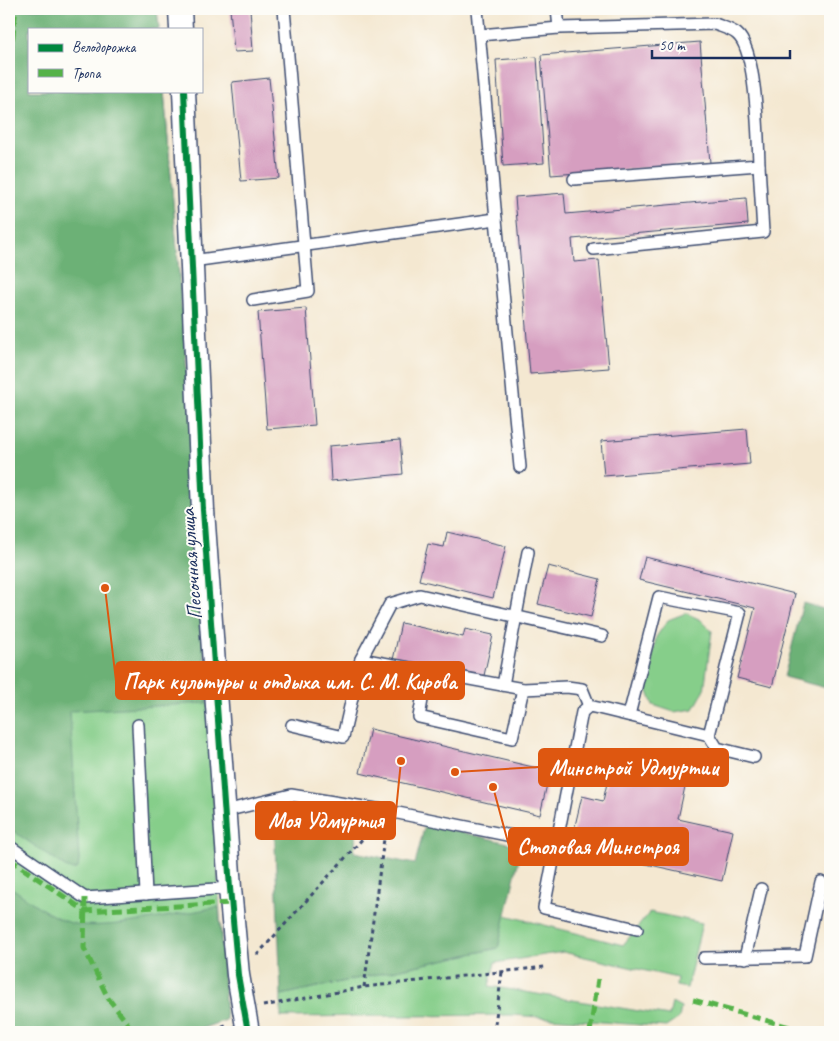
<svg xmlns="http://www.w3.org/2000/svg" width="839" height="1041" font-family="Caveat,sans-serif">
<style>
.green{fill:#86ce8a;stroke:#507e74}
.forest{fill:#6cb176;stroke:#44706a}
.building{fill:#d69ec0}
.lines{fill:none;stroke-linecap:round;stroke-linejoin:round}
.service-casing{stroke:#3c4b6f;stroke-width:14}
.minor-casing{stroke:#3c4b6f;stroke-width:25}
.path{stroke:#3c4b6f;stroke-width:3;stroke-dasharray:4 4;stroke-linecap:butt}
.service{stroke:#fff;stroke-width:11}
.minor{stroke:#fff;stroke-width:22}
.quiet{stroke:#55b248;stroke-width:5;stroke-dasharray:10 5;stroke-linecap:butt}
.cycleway-casing{stroke:#fdfcf7;stroke-width:9}
.cycleway{stroke:#00873e;stroke-width:6}
.labels{text-anchor:middle;stroke-width:4;stroke-linejoin:round;paint-order:stroke}
.street-label{font-size:21px;fill:#1b2f5e;stroke:#fdfcf7}
.leader{fill:none;stroke:#de5710;stroke-width:2}
.callout-dot{fill:#de5710;stroke:#fdfcf7;stroke-width:2}
.callout{fill:#de5710;stroke:#de5710;stroke-width:2}
.callout-label{font-size:22px;text-anchor:middle;font-weight:bold;fill:#fff}
</style>
<rect width="100%" height="100%" fill="#fdfcf7"/>
<filter id="ink" filterUnits="userSpaceOnUse"><feTurbulence type="fractalNoise" baseFrequency=".02" numOctaves="2"/><feDisplacementMap in="SourceGraphic" scale="10" xChannelSelector="R" yChannelSelector="G"/><feConvolveMatrix kernelMatrix="1 2 1 2 8 2 1 2 1" color-interpolation-filters="sRGB"/></filter>
<filter id="wash" filterUnits="userSpaceOnUse"><feTurbulence type="fractalNoise" baseFrequency=".0096" numOctaves="4" result="noise"/><feDisplacementMap in="SourceGraphic" scale="20" xChannelSelector="R" yChannelSelector="G"/><feGaussianBlur stdDeviation="1.12" result="paint"/><feColorMatrix in="noise" values="0 0 0 0 0 0 0 0 0 0 0 0 0 0 0 0 0 1.4 0 .05"/><feComposite in="paint" operator="in"/></filter>
<g filter="url(#wash)">
<rect width="100%" height="100%" fill="#f4e8d1"/>
<g class="green">
<polygon points="9,9 157,9 159,29 29,29 29,91 164,91 195,472 226,1020 191,1032 9,1032"/>
<polygon points="686,613 701,620 712,631 704,691 694,709 674,712 653,705 647,689 656,637 668,620"/>
<polygon points="650,912 702,923 687,988 676,986 677,978 563,952 495,963 489,986 669,1016 672,1003 681,1008 679,1018 666,1027 513,1015 281,1017 281,995 498,948 505,915 623,945"/>
</g>
<g class="forest">
<polygon points="9,9 157,9 159,29 29,29 29,91 164,91 195,472 207,703 70,711 79,860 78,868 73,870 65,867 9,828"/>
<polygon points="803,603 830,611 830,689 784,677"/>
<polygon points="274,820 356,836 354,852 415,864 425,824 522,846 498,948 281,995"/>
<path d="M9 886C28 899 48 916 71 923 105 932 181 913 219 907L226 1020 191 1032H9Z"/>
</g>
<g id="blocks">
<g class="building">
<polygon points="230,9 250,9 253,51 234,52"/>
<polygon points="700,42 710,163 551,175 541,55"/>
<polygon points="537,57 544,163 503,166 496,60"/>
<polygon points="269,78 279,178 241,181 232,82"/>
<polygon points="564,193 566,214 746,198 748,224 572,239 574,262 599,260 609,368 530,374 515,197"/>
<polygon points="306,308 315,425 267,429 258,312"/>
<polygon points="747,429 750,464 604,476 601,441"/>
<polygon points="400,440 403,474 331,481 329,446"/>
<polygon points="447,532 506,546 493,598 419,580 428,544 444,547"/>
<polygon points="645,557 795,594 772,687 737,678 755,608 639,580"/>
<polygon points="548,566 600,579 591,617 538,604"/>
<polygon points="401,623 463,637 465,629 493,635 483,680 393,660"/>
<polygon points="370,729 550,771 540,815 360,773"/>
<polygon points="614,752 689,768 678,819 733,831 722,881 570,847 582,796 603,801"/>
</g>
</g>
</g>
<g filter="url(#ink)">
<use href="#blocks" fill-opacity="0" stroke="#3c4b6f" stroke-width="1"/>
<g class="lines">
<g class="service-casing">
<g id="service">
<path d="M559 28 715 24C722 27 731 29 737 34 757 50 758 139 759 165L574 179"/>
<polyline points="480,35 559,28 557,9"/>
<polyline points="496,219 520,467"/>
<polyline points="594,249 763,232 759,165"/>
<polyline points="192,261 496,219 477,9"/>
<polyline points="253,300 308,291 284,9"/>
<polyline points="361,659 390,604 420,595 602,636"/>
<polyline points="427,671 419,717 512,738 523,689"/>
<polyline points="503,685 528,552"/>
<polyline points="629,715 659,597 740,613 709,735"/>
<polyline points="138,725 146,894"/>
<polyline points="292,725 343,737 361,659 523,689 567,687 582,689 589,706"/>
<polyline points="225,811 291,795 388,811 527,839"/>
<polyline points="9,846 85,898 230,888"/>
<polyline points="637,929 544,908 582,712 589,706 598,708 709,735 717,748 754,757"/>
<polyline points="704,958 805,956 821,882"/>
<polyline points="745,958 761,889"/>
</g>
</g>
<g class="minor-casing">
<g id="minor">
<polyline points="180,9 181,29"/>
<polyline points="184,91 203,510 230,888 238,975 248,1032"/>
</g>
</g>
<g class="path">
<polyline points="257,955 376,824"/>
<polyline points="364,987 386,824"/>
<polyline points="263,1006 364,987 545,967"/>
<polyline points="207,1032 228,1024"/>
<polyline points="494,1032 502,972"/>
</g>
<use href="#service" class="service"/>
<use href="#minor" class="minor"/>
<g class="quiet">
<polyline points="9,69 16,9"/>
<polyline points="9,859 85,911 232,903"/>
<polyline points="85,898 84,948 108,998 134,1032"/>
<polyline points="693,1000 808,1032"/>
<polyline points="590,1032 598,979"/>
</g>
<g class="cycleway-casing">
<polyline id="cycleway" points="184,91 203,510 230,888 238,975 248,1032"/>
</g>
<use href="#cycleway" class="cycleway"/>
</g>
</g>
<g class="labels">
<g class="street-label">
<text transform="translate(191 564) rotate(-94)" y="7">Песочная улица</text>
</g>
</g>
<path class="leader" d="M105 588L116 681M455 772L539 767M401 761L395 821M493 787L509 846"/>
<g class="callout-dot">
<circle cx="105" cy="588" r="5"/>
<circle cx="455" cy="772" r="5"/>
<circle cx="401" cy="761" r="5"/>
<circle cx="493" cy="787" r="5"/>
</g>
<g class="callout">
<rect x="116" y="662" width="348" height="37" rx="5"/>
<rect x="539" y="749" width="189" height="37" rx="5"/>
<rect x="256" y="802" width="139" height="37" rx="5"/>
<rect x="509" y="828" width="179" height="37" rx="5"/>
</g>
<g class="callout-label">
<text x="290" y="689">Парк культуры и отдыха им. С. М. Кирова</text>
<text x="634" y="775">Минстрой Удмуртии</text>
<text x="326" y="828">Моя Удмуртия</text>
<text x="598" y="854">Столовая Минстроя</text>
</g>
<rect width="839" height="1041" fill="none" stroke="#fdfcf7" stroke-width="30"/>
<rect x="28" y="28" width="175" height="65" fill="#fdfcf7" stroke="#a3aaba"/>
<rect x="38" y="44" width="25" height="8" fill="#00873e" stroke="#a3aaba"/>
<text x="72" y="52" font-size="15" fill="#1b2f5e">Велодорожка</text>
<rect x="38" y="69" width="25" height="8" fill="#55b248" stroke="#a3aaba"/>
<text x="72" y="78" font-size="15" fill="#1b2f5e">Тропа</text>
<path d="M652 50v8h138v-8" fill="none" stroke="#1b2f5e" stroke-width="2.5"/>
<text x="659" y="50" font-size="15" fill="#1b2f5e" stroke="#fdfcf7" stroke-width="4" paint-order="stroke">50 m</text>
</svg>
